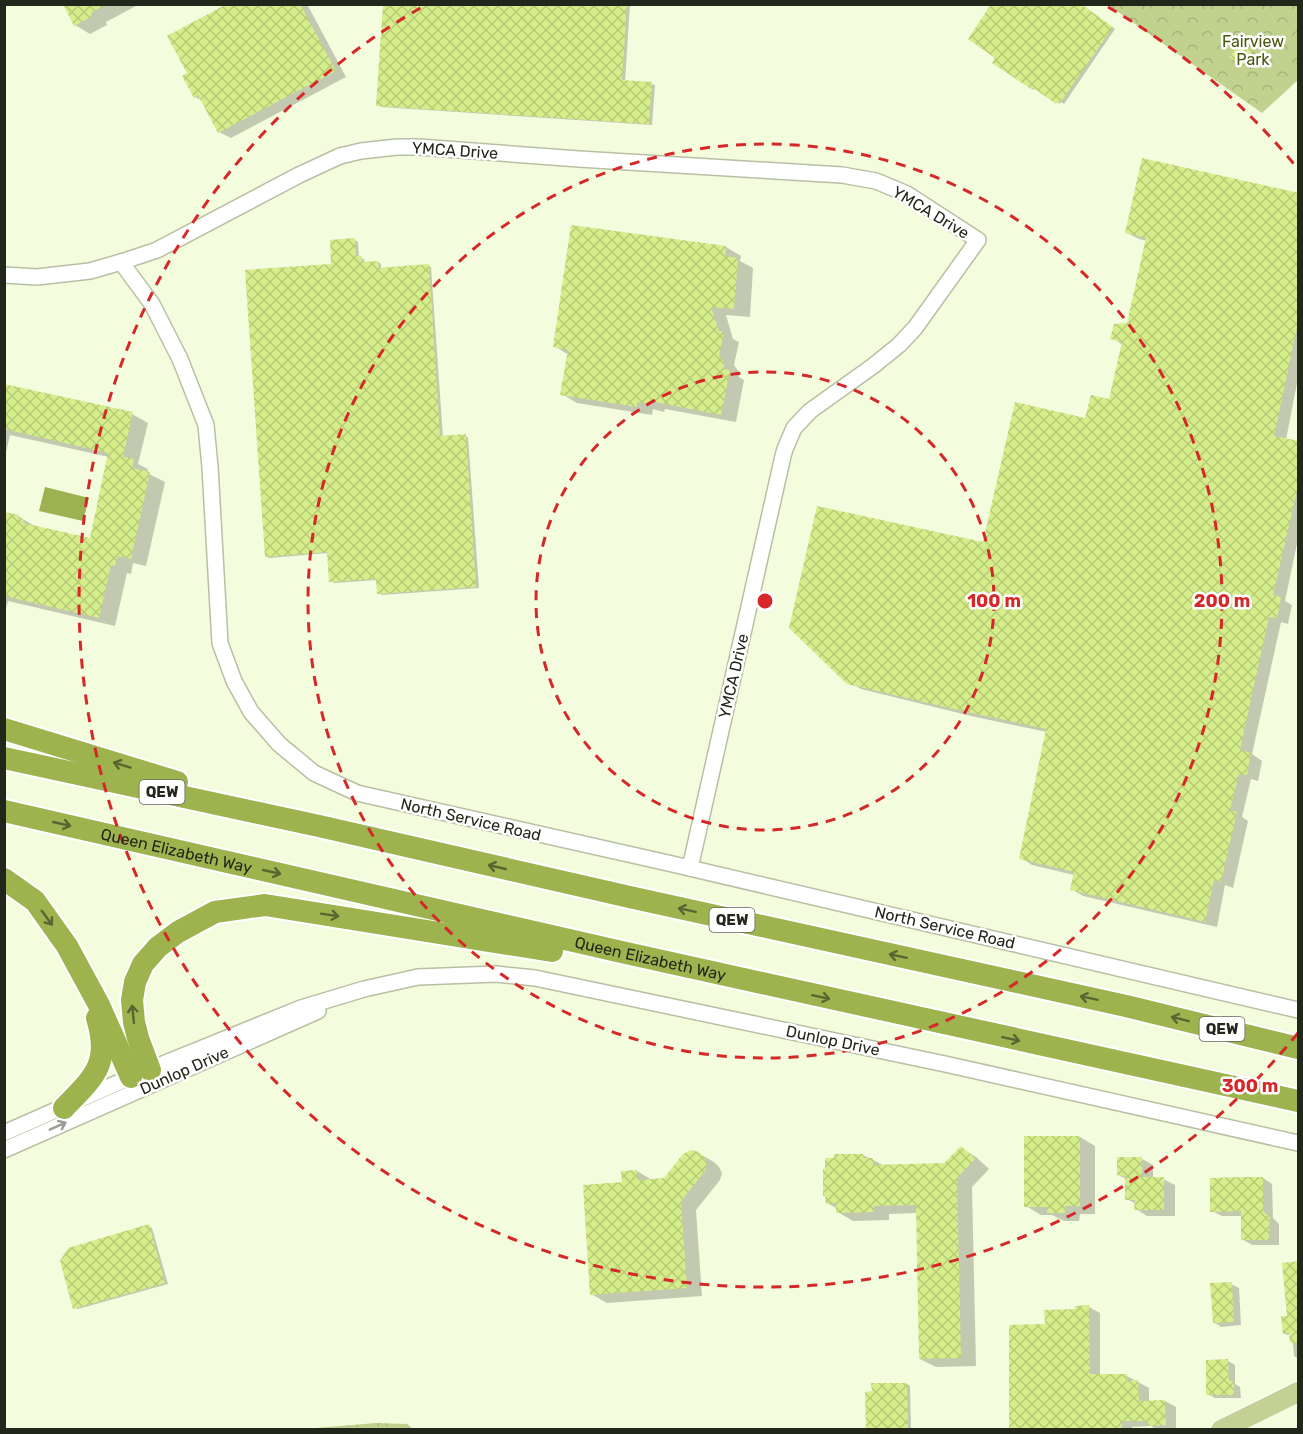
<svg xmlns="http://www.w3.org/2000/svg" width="1303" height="1434" font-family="Rubik,sans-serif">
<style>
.park{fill:url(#park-crowns)}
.water{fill:#9cb250}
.shadow{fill:#0003}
.building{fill:url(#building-cross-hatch)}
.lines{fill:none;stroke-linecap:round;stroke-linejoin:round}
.minor-casing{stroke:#b8c0a3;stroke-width:18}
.major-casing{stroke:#fff;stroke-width:22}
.highway-casing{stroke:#fff;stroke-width:26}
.minor{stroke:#fff;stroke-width:15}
.major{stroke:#c4d195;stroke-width:20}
.highway{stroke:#9db34e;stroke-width:22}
.oneway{stroke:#5a6531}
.oneway2{stroke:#9c9d98}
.ring{fill:none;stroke:#d62828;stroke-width:3;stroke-dasharray:10 8}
.labels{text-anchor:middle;stroke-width:5;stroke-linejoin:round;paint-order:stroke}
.shield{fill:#fff;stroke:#65675f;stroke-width:1.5}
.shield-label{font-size:15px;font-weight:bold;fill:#23261a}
.park-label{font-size:16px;fill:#49560e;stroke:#fff}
.street-label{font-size:16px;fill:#23261a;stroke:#fff}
.centre{fill:#d62828;stroke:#fff;stroke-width:3}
.ring-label{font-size:18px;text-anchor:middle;font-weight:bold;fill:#d62828;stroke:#fff;stroke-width:5;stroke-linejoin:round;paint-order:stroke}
</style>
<defs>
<pattern id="park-crowns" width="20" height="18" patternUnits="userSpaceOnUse" patternTransform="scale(1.5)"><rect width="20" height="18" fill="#c1d28f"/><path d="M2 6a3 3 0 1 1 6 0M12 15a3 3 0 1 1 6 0" fill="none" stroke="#a6b47b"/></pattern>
<pattern id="building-cross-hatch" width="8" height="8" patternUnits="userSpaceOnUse" patternTransform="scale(1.5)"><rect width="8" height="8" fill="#d5ed8a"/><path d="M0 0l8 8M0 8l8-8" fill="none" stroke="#b7cb76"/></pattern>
</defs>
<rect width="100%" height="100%" fill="#f3fcdd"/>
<g class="park">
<polygon points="1108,5 1298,5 1298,80 1262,113"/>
<polygon points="376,1423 407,1424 413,1429 304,1429"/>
</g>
<polygon class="water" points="45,487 89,498 83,521 39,511"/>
<g class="shadow">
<polygon points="65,4 135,4 136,6 106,22 107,25 90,34 75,25"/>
<polygon points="230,4 307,4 346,77 231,138 219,132 203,101 195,97 189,74"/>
<polygon points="385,4 630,4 625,82 652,84 655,85 652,125 381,107 378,105"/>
<polygon points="1079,4 1115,29 1064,104 1061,102 1060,104 1036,88 1034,90 1031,88 994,62 997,58"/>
<polygon points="1247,48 1259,56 1251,69 1244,65"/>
<polygon points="1298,195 1298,378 1286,440 1298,443 1298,539 1285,601 1292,605 1288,624 1281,622 1252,754 1262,761 1258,781 1251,779 1242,817 1248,821 1233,888 1225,885 1217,927 1083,896 1071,889 1074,875 1032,865 1021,858 1047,732 971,716 861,689 848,682 984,544 1086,420 1111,400 1123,345 1112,338 1128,325 1147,241 1139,239 1127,233"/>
<polygon points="355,240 358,242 359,258 364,259 365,263 378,262 381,264 381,269 428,266 431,267 443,437 465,436 468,437 479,588 382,595 378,593 378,580 334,583 331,581 329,553 269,558 266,556 333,266"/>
<polygon points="726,247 741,256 740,261 753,268 750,317 726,315 733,339 739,342 734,365 739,372 739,377 744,380 736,422 665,409 664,412 653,409 652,415 577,403 562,394 569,355 554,346"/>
<polygon points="4,385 132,414 148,423 138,464 148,469 147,473 165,482 146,566 133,563 131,574 127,573 115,626 8,601 4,615 4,514 18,516 33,525 33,527 91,540 109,457 10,435 4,461"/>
<polygon points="1080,1137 1095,1146 1095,1214 1080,1214 1079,1221 1064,1221 1052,1215 1041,1215 1026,1206"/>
<polygon points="961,1148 976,1157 989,1169 972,1187 976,1366 936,1367 920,1359 917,1213 889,1214 889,1220 853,1221 838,1212 838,1209 827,1203 836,1156 863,1155 885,1166 945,1165"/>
<polygon points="698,1153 714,1162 719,1167 722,1173 720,1180 696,1210 702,1296 607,1303 591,1294 623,1184 637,1171 652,1180 665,1179"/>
<polygon points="1142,1159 1153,1165 1153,1179 1163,1179 1175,1185 1175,1216 1147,1216 1136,1209 1136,1204 1127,1199 1127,1179 1118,1175"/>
<polygon points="1263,1178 1272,1184 1273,1218 1279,1224 1279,1245 1252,1245 1242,1239 1242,1216 1222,1216 1212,1211"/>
<polygon points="149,1226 152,1228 168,1284 78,1309 75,1308"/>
<polygon points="1298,1263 1298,1358 1297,1358 1294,1356 1292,1334 1287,1335 1284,1333 1289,1317"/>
<polygon points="1231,1284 1239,1288 1241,1325 1221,1327 1214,1322"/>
<polygon points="1089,1307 1100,1313 1100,1376 1127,1376 1149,1388 1149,1402 1165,1401 1176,1407 1176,1430 1157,1430 1151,1426 1132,1427 1132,1430 1011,1430 1046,1325 1077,1311"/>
<polygon points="1228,1361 1235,1365 1235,1384 1240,1387 1241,1398 1215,1398 1208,1394"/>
<polygon points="907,1384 910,1386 911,1430 867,1430"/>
</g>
<g class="building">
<polygon points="63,4 108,4 91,13 93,16 74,26"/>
<polygon points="227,4 300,4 336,71 218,133 198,95 194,98 182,76 187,73 167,36"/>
<polygon points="383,4 627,4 622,80 652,82 649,124 376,106"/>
<polygon points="991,4 1081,4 1113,27 1060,103 1058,101 1056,104 1032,87 1031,89 992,63 995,58 968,39"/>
<polygon points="1240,41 1253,51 1243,66 1229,57"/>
<polygon points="1142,158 1299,193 1299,318 1274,436 1299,441 1299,482 1273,595 1281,597 1277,618 1269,617 1240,750 1251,753 1247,775 1239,774 1230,810 1237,812 1221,882 1214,880 1205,922 1070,890 1074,872 1019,859 1046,729 958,710 847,684 789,628 817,506 983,542 1015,402 1085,418 1091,395 1109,399 1122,342 1110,339 1114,324 1127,323 1146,238 1125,233"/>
<polygon points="571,225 726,246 725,256 738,258 734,309 711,307 719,331 724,332 719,356 724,362 724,369 730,370 721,415 650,401 649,404 637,402 637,407 560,395 568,350 553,347"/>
<polygon points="355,238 356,256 362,256 362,262 378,261 379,268 429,264 440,436 466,434 476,587 377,594 376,579 329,582 327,552 265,557 245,270 331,264 330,240"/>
<polygon points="4,384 133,412 123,457 134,459 132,468 150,472 131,559 118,556 115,566 111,565 99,618 4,596 4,512 19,515 18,518 24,519 23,523 90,538 108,453 4,429"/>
<polygon points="1024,1136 1080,1136 1080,1206 1065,1206 1065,1213 1047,1213 1047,1207 1024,1207"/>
<polygon points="961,1146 975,1159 957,1178 961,1358 919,1359 916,1205 874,1206 874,1212 836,1213 836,1203 826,1204 825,1196 823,1196 823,1169 825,1169 825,1158 834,1158 834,1154 863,1154 863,1158 873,1158 873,1165 944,1163"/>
<polygon points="691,1150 699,1152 704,1157 707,1163 705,1171 681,1201 687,1288 590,1295 583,1185 622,1182 621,1171 637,1170 638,1180 664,1178 683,1154"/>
<polygon points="1117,1157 1142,1157 1142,1177 1164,1177 1164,1210 1134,1210 1135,1200 1125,1200 1125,1176 1117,1175"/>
<polygon points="1241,1177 1263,1177 1263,1211 1270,1217 1269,1240 1241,1240 1241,1211 1210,1212 1210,1178"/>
<polygon points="149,1224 165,1283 73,1309 60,1261 68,1248"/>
<polygon points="1299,1261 1299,1343 1290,1343 1289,1333 1283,1334 1281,1316 1287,1316 1282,1263"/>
<polygon points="1232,1282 1234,1322 1213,1323 1210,1283"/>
<polygon points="1089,1305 1090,1374 1127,1374 1127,1381 1138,1380 1139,1401 1165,1400 1166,1425 1148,1426 1148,1421 1122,1421 1122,1430 1009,1430 1009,1325 1045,1324 1044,1310 1075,1309 1075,1306"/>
<polygon points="1228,1359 1229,1381 1234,1381 1234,1395 1206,1395 1206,1360"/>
<polygon points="871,1383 907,1383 908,1430 866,1430 865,1392 872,1391"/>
</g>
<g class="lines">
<g class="minor-casing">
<g id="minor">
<polyline points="121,262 152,304 180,359 206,425 210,467 220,643 234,681 251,712 279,744 314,773 357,793 668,863 1298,1010"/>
<polyline points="4,275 37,277 90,271 121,262 157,250 299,175 340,156 361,151 397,147 419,147 579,159 842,175 876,181 907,194 978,240 915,328 899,345 873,366 810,411 794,428 785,449 783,456 690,868"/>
<polyline points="4,1133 131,1077 301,1008 364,989 418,977 496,974 535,978 945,1064 1298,1143"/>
<polyline points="4,1150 318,1011"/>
</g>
</g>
<g class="major-casing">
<polyline id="major" points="1221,1430 1298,1392"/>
</g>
<g class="highway-casing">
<g id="highway">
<polyline points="4,729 177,782"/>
<polyline points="4,758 319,826 634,898 1126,1006 1298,1048"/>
<path id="s1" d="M4 811 626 953 1298 1101"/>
<polyline points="4,879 35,901 67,946 99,1005 131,1077"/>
<polyline points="150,1070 138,1038 134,1022 132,1000 135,982 143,964 158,947 178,932 215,912 265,905 552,951"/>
<path d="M64 1108C94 1077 111 1064 97 1018"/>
</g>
</g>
<use href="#minor" class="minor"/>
<use href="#major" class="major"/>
<use href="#highway" class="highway"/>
</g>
<defs><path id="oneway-shaft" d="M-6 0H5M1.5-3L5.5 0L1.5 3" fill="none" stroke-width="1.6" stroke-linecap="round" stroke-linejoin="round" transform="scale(1.5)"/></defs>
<g class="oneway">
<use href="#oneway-shaft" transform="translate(122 765) rotate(-163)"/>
<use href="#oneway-shaft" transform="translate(62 824) rotate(13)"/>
<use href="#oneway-shaft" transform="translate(497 867) rotate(-167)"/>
<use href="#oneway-shaft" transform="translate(272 872) rotate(13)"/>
<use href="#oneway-shaft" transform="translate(687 910) rotate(-168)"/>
<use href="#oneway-shaft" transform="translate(330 915) rotate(9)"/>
<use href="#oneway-shaft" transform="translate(47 918) rotate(54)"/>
<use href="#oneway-shaft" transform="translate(898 956) rotate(-168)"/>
<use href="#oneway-shaft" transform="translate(821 997) rotate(12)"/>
<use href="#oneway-shaft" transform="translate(1089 998) rotate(-168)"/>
<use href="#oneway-shaft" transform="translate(133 1014) rotate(-96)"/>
<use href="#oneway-shaft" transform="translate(1180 1019) rotate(-166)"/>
<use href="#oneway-shaft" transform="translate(1011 1039) rotate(12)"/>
</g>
<use class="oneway2" href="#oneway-shaft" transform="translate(58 1126) rotate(-24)"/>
<g class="ring">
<circle cx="765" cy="601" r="229"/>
<circle cx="765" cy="601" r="457"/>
<path d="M1298 1033A686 686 0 1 1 422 7M1108 7A686 686 0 0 1 1298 169"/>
</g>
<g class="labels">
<g class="shield">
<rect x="139.5" y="780" width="45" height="24" rx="4.5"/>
<rect x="709.5" y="908" width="45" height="24" rx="4.5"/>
<rect x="1199.5" y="1017" width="45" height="24" rx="4.5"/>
</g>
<g class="shield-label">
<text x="162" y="797">QEW</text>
<text x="732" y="925">QEW</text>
<text x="1222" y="1034">QEW</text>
</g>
<g class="park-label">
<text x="1253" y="47">Fairview<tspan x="1253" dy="18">Park</tspan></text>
</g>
<g class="street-label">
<text transform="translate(455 150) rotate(4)" y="6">YMCA Drive</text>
<text transform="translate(931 212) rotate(31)" y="6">YMCA Drive</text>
<text transform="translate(733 676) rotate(-77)" y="6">YMCA Drive</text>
<text transform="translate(471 819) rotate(13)" y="6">North Service Road</text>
<text dy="6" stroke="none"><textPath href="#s1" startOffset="177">Queen Elizabeth Way</textPath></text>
<text transform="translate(945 927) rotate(13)" y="6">North Service Road</text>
<text dy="6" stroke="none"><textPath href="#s1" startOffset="663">Queen Elizabeth Way</textPath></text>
<text transform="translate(833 1040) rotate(12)" y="6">Dunlop Drive</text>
<text transform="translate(184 1070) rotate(-24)" y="6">Dunlop Drive</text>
</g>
</g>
<circle cx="765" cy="601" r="9" class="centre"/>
<g class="ring-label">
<text x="994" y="607">100 m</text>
<text x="1222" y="607">200 m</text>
<text x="1250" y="1092">300 m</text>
</g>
<rect width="1303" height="1434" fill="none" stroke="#23261a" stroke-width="12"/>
</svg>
